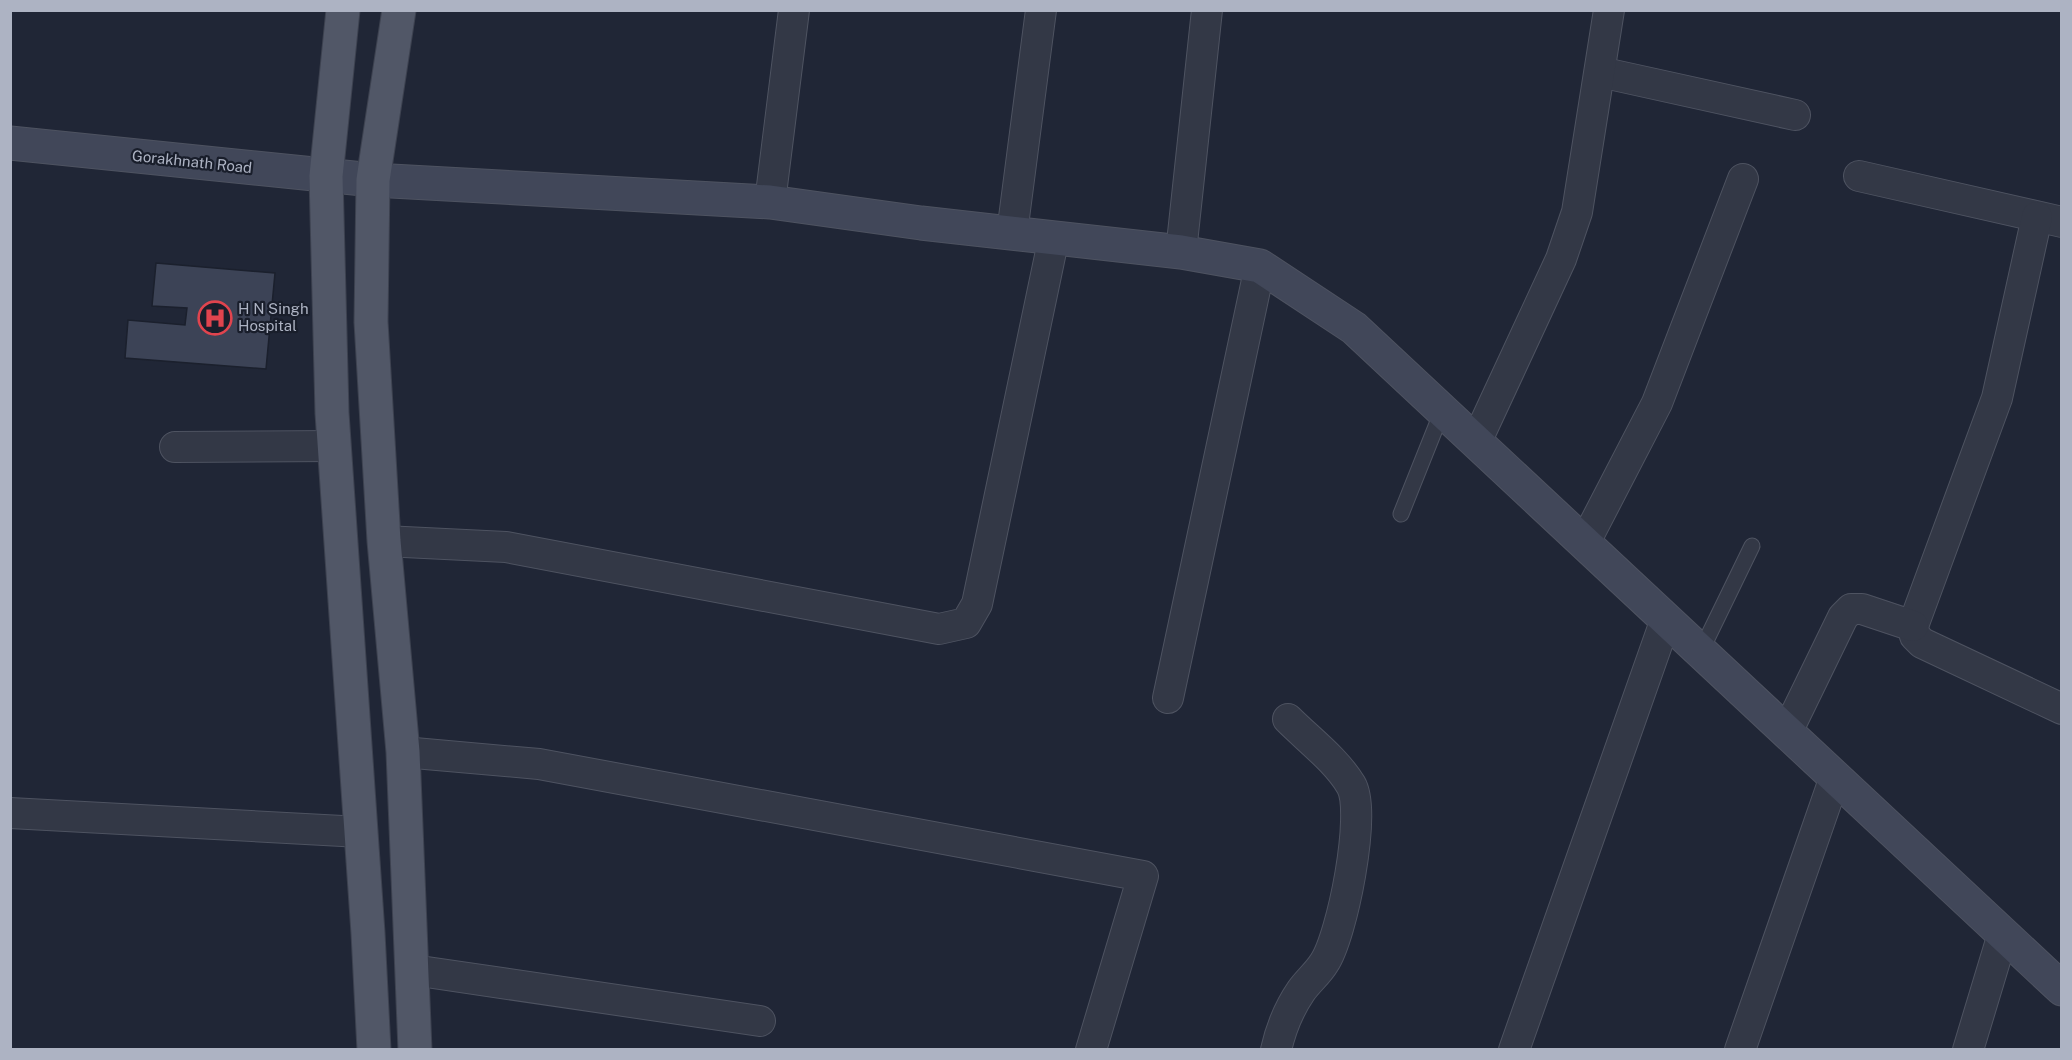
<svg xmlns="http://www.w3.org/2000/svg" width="2072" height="1060" font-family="'Public Sans',sans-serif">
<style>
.building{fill:#3c4356;stroke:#1b202d;stroke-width:1.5}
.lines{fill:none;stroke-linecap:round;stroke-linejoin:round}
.lane-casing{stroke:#4e5361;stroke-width:17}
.street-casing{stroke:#4e5361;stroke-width:32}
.secondary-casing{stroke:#4e5361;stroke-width:35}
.primary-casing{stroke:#3d4250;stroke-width:35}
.lane{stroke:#333846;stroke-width:15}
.street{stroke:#333846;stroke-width:30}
.secondary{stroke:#414759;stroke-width:33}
.primary{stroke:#515767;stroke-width:33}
.labels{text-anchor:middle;stroke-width:4.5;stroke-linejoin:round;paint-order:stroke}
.street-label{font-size:15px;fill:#adb3c3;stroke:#191e2b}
.poi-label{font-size:15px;fill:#adb3c3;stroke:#191e2b;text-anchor:start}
</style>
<rect width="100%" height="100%" fill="#202636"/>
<polygon class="building" points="156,263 275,273 266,369 125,358 128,320 185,325 187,308 152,306"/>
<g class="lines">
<g class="lane-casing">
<g id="lane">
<polyline points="1401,514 1443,409"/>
<polyline points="1701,651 1752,546"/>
</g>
</g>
<g class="street-casing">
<g id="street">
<polyline points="1600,72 1795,115"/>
<polyline points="1859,176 2062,222"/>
<polyline points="770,202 794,10"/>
<polyline points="2037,217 1997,398 1913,626 1915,636 1922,643 2062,709"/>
<polyline points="1012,233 1041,10"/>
<polyline points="1181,252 1207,10"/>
<polyline points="1477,440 1561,259 1577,212 1609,10"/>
<polyline points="175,447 334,446"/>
<polyline points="384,541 506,547 939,629 966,623 977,604 1054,237"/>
<polyline points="1585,542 1657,403 1743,179"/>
<polyline points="1168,698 1260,266"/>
<polyline points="1787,732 1843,617 1851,609 1862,609 1913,626"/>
<polyline points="403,752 539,764 1143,876 1091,1050"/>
<polyline points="10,813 361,832"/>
<polyline points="413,970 760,1021"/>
<path d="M1276 1050C1281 1028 1288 1010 1301 991 1308 981 1318 973 1324 963 1342 937 1367 812 1351 785 1336 760 1309 740 1288 719"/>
<polyline points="1514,1050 1666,619"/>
<polyline points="1740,1050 1835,777"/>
<polyline points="1968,1050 2003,934"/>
</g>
</g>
<g class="secondary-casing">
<polyline id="secondary" points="10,143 373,180 770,202 921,223 1181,252 1260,266 1354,328 2062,989"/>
</g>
<g class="primary-casing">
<g id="primary">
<polyline points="343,10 326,176 332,413 368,933 374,1050"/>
<polyline points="399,10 373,180 371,322 384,541 403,752 415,1050"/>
</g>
</g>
<use href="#lane" class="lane"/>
<use href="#street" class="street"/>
<use href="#secondary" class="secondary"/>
<use href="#primary" class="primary"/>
</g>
<defs>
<g id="hospital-ring" transform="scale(1.725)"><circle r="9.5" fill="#191e2b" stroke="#e0444e" stroke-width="1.5"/><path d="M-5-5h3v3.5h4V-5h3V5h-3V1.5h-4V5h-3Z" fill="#e0444e"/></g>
</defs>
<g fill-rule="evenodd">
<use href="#hospital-ring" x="215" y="318"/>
</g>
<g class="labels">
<g class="street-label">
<text transform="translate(192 162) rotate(6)" y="5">Gorakhnath Road</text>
</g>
<g class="poi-label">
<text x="238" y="314">H N Singh<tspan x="238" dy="17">Hospital</tspan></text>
</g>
</g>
<rect width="2072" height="1060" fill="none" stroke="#adb3c3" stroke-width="24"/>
</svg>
